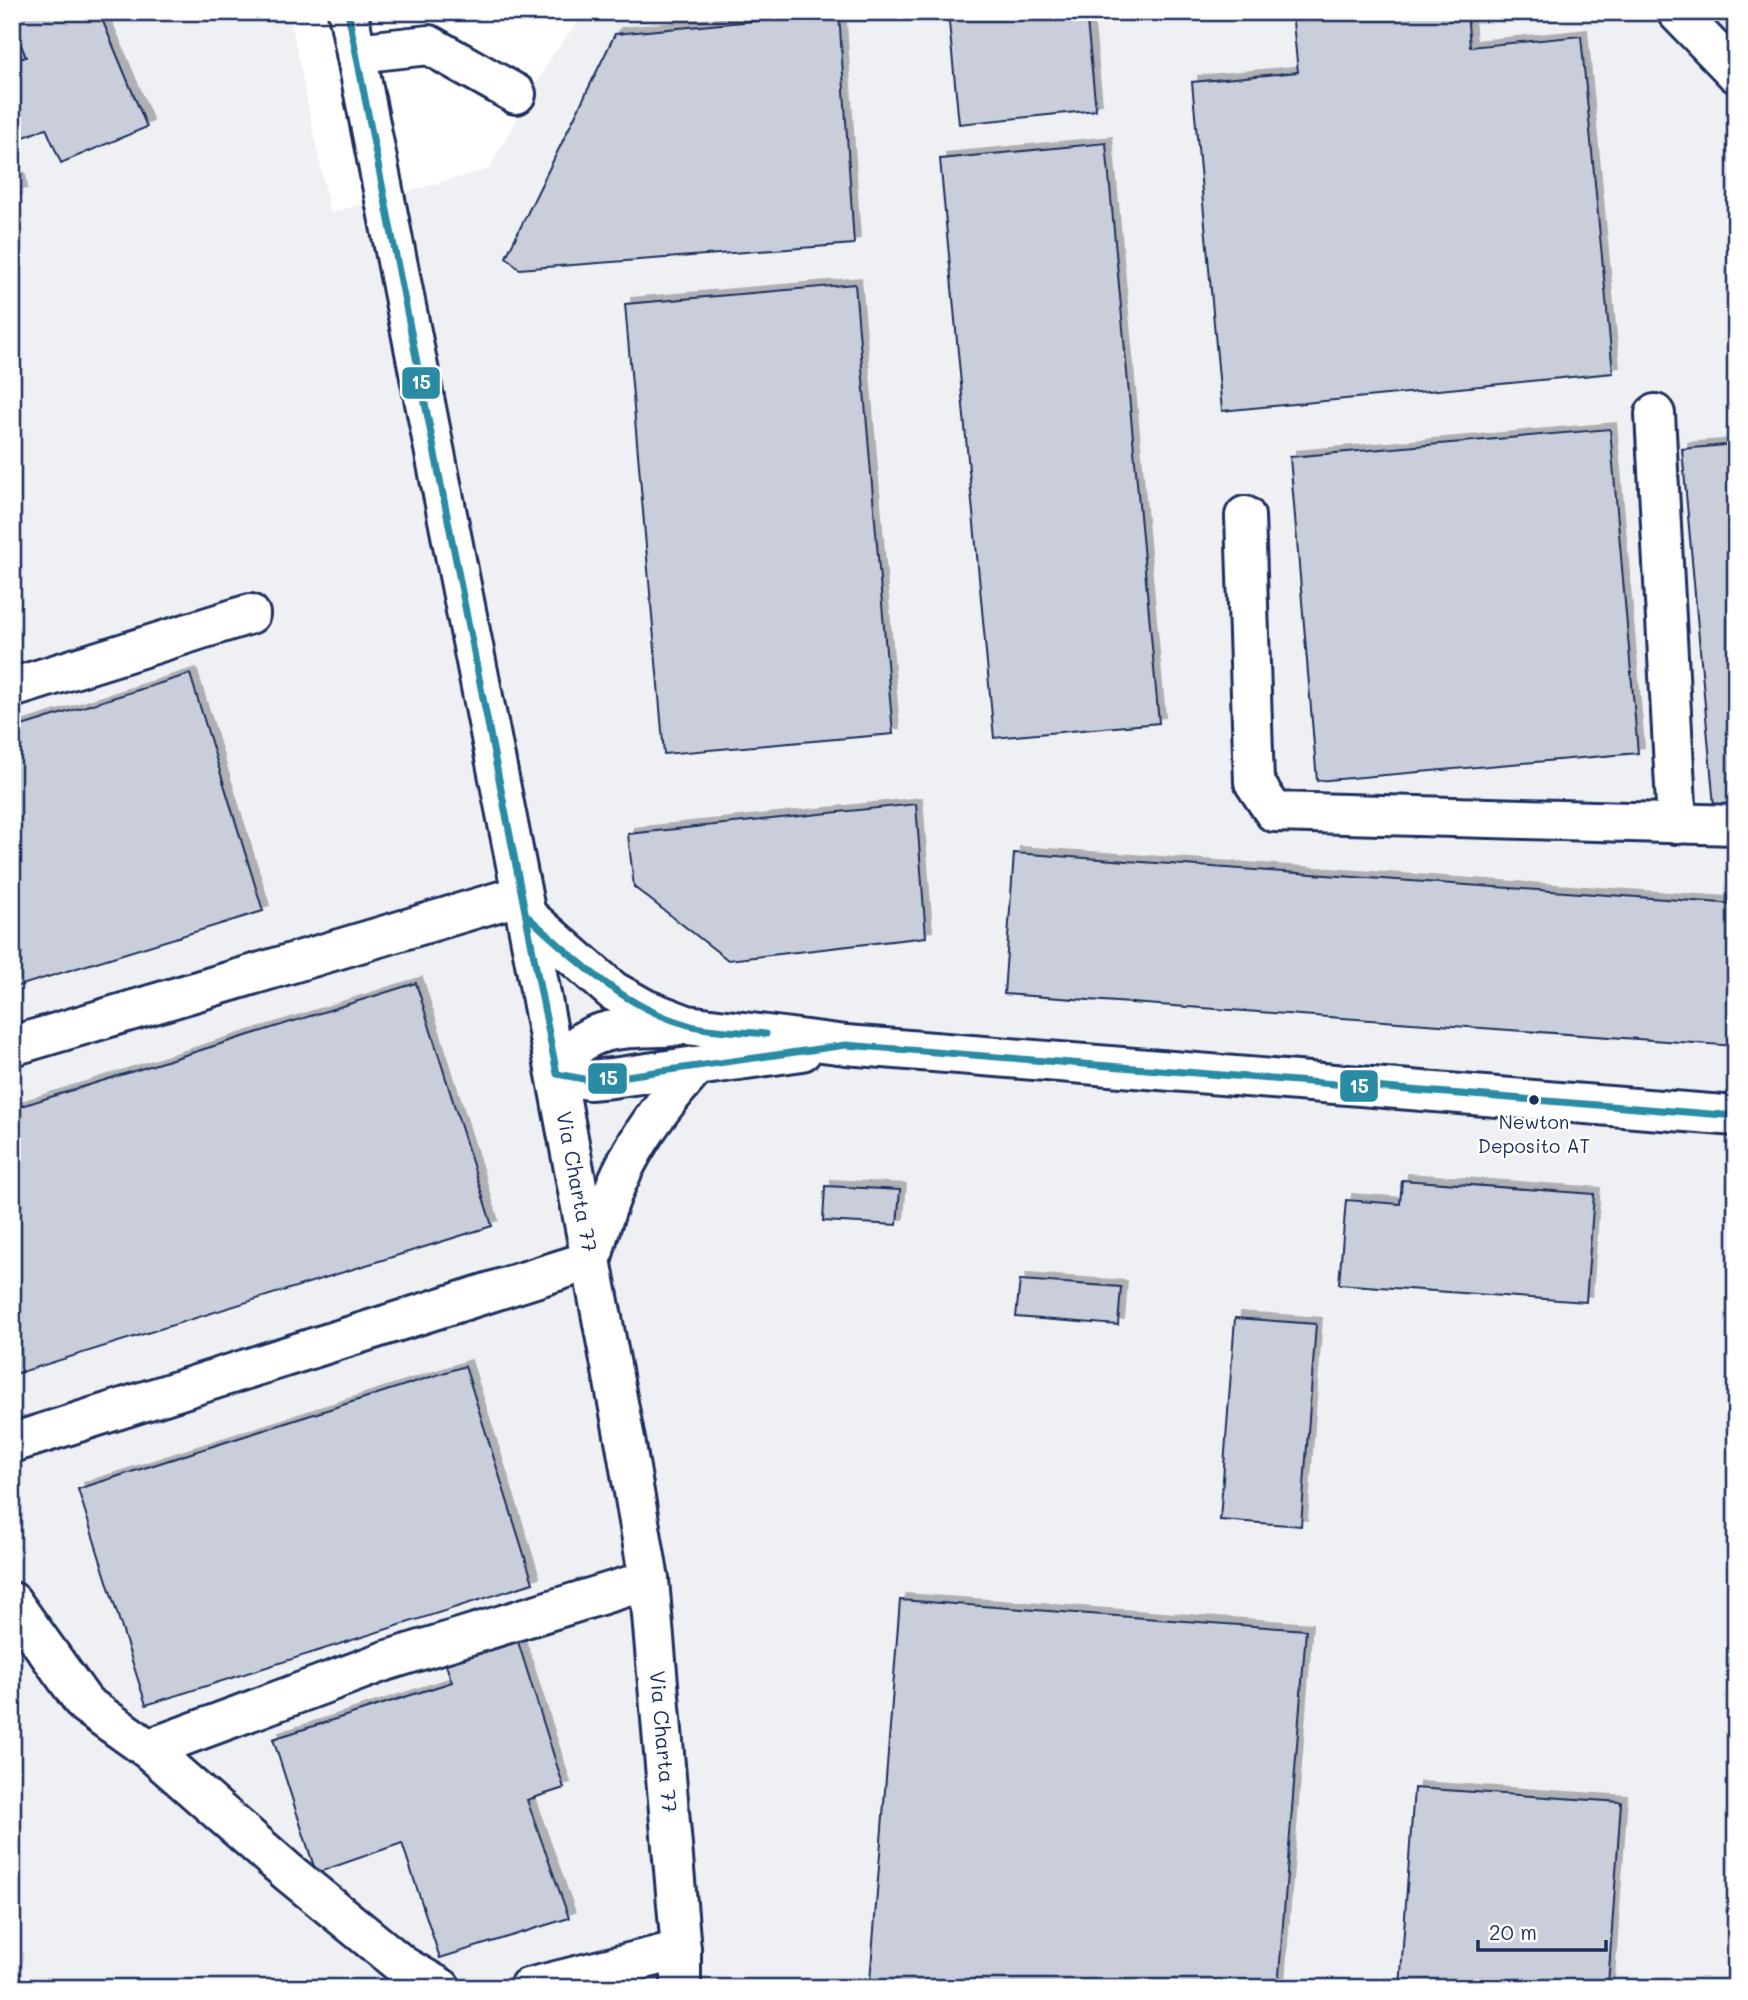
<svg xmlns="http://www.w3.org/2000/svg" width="1748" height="2000" font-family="Mali,sans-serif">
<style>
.built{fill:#eff0f4}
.building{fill:#caceda;stroke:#1b2f5e;stroke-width:2;filter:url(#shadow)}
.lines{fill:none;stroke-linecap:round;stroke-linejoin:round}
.minor-casing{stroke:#1b2f5e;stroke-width:44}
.minor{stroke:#fff;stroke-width:38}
.bus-1-casing{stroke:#fff;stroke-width:12}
.bus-1{stroke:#2a8ba5;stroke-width:7}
.bus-dot{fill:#1b2f5e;stroke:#fff;stroke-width:2.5}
.labels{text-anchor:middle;stroke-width:5;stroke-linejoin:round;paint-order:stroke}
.bus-label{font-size:19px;fill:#1b2f5e;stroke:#fff}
.street-label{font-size:21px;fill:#1b2f5e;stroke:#fff}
.line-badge{stroke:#fff;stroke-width:2.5}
.badge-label{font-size:19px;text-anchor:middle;font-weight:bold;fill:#fff}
</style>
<defs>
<filter id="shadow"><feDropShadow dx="6" dy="-6" stdDeviation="0" flood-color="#0004"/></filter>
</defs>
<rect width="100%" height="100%" fill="#fff"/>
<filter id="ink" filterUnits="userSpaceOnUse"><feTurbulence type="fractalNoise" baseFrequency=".0143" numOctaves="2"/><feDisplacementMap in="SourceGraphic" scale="14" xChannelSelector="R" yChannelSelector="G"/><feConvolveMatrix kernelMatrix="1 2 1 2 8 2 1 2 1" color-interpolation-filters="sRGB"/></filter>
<g filter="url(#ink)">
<polygon class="built" points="12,12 289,12 330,213 489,169 550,59 585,12 1736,12 1736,1988 12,1988"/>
<g class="building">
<polygon points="12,12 99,12 147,127 61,163 46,128 12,142 12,62 26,57 12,24"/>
<polygon points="948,12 1086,12 1096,110 959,124"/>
<polygon points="1292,12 1467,12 1470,47 1581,36 1613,373 1222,411 1192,82 1298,72"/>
<polygon points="839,13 854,244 519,269 506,257 615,34"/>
<polygon points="1106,143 1159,723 994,738 940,159"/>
<polygon points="19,179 21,194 12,195 12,180"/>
<polygon points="855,284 893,734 664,754 625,304"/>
<polygon points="1610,429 1638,753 1317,781 1290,457"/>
<polygon points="1736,444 1736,815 1715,817 1682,449"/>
<polygon points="190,674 263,911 12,988 12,729"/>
<polygon points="916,804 926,937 728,960 634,887 628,834"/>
<polygon points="1014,853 1736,904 1736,1046 1004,994"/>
<polygon points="416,983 492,1226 12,1375 12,1109"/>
<polygon points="1402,1180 1594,1194 1586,1302 1339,1284 1346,1200 1400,1204"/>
<polygon points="825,1186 900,1190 897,1225 823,1221"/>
<polygon points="1020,1280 1121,1287 1118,1325 1016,1317"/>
<polygon points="1235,1318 1316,1324 1301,1526 1220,1520"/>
<polygon points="465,1366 533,1583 146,1705 78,1489"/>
<polygon points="900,1600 1306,1630 1278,1988 954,1988 870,1981"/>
<polygon points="514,1629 564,1788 527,1800 569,1918 440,1958 402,1843 316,1873 273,1739 452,1682 441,1651"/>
<polygon points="1414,1788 1621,1802 1608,1985 1543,1981 1542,1988 1400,1988"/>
</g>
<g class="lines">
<g class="minor-casing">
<g id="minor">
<path id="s1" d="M348 12 526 915 626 1445 649 1580 681 1950V1988"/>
<polyline points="1677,12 1736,73"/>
<polyline points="356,53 429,45 516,94"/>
<polyline points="1655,414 1677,824"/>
<polyline points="1245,516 1254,782 1274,812 1736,825"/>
<polyline points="12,688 250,614"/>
<polyline points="526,915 613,991 645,1009 687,1025 846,1045 1736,1116"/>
<polyline points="12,1046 521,895"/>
<polyline points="557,1074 589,1080 612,1078 802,1051"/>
<path d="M557 1074C581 1020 627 1030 678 1026"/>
<path d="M594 1251C613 1174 644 1124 697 1066"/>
<polyline points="12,1443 592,1260"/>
<polyline points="12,1602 85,1704 148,1749 385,1661 649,1580"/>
<polyline points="148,1749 288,1872 403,1966 441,1988"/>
<polyline points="528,1988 681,1950"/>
</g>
</g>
<use href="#minor" class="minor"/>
<g class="bus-1-casing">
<g id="bus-1">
<polyline points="348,12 557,1074 589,1080 612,1078 846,1045 1736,1116"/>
<path d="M526 915C574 958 622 1006 685 1024 710 1032 740 1031 766 1034"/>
</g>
</g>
<use href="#bus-1" class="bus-1"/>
</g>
</g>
<circle class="bus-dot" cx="1534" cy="1100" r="6"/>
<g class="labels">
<g class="bus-label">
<text x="1534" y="1129">Newton<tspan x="1534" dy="24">Deposito AT</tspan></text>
</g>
<g class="street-label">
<text dy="7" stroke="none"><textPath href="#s1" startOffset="1192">Via Charta 77</textPath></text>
<text dy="7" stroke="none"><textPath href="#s1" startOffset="1759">Via Charta 77</textPath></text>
</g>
</g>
<g class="line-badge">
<rect x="401" y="366" width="40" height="34" rx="7" fill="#2a8ba5"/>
<rect x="587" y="1062" width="41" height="33" rx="7" fill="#2a8ba5"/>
<rect x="1339" y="1069" width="40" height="34" rx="7" fill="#2a8ba5"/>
</g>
<g class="badge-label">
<text x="421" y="389">15</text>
<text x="608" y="1085">15</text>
<text x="1359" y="1093">15</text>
</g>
<rect width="1748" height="2000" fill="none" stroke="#fff" stroke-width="42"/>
<rect x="21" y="21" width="1706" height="1958" fill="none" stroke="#1b2f5e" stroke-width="2.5" filter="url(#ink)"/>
<path d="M1478 1940v10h128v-10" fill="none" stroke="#1b2f5e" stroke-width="3.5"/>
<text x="1489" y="1940" font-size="21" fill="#1b2f5e" stroke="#ffffff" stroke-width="5" paint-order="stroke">20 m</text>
</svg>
